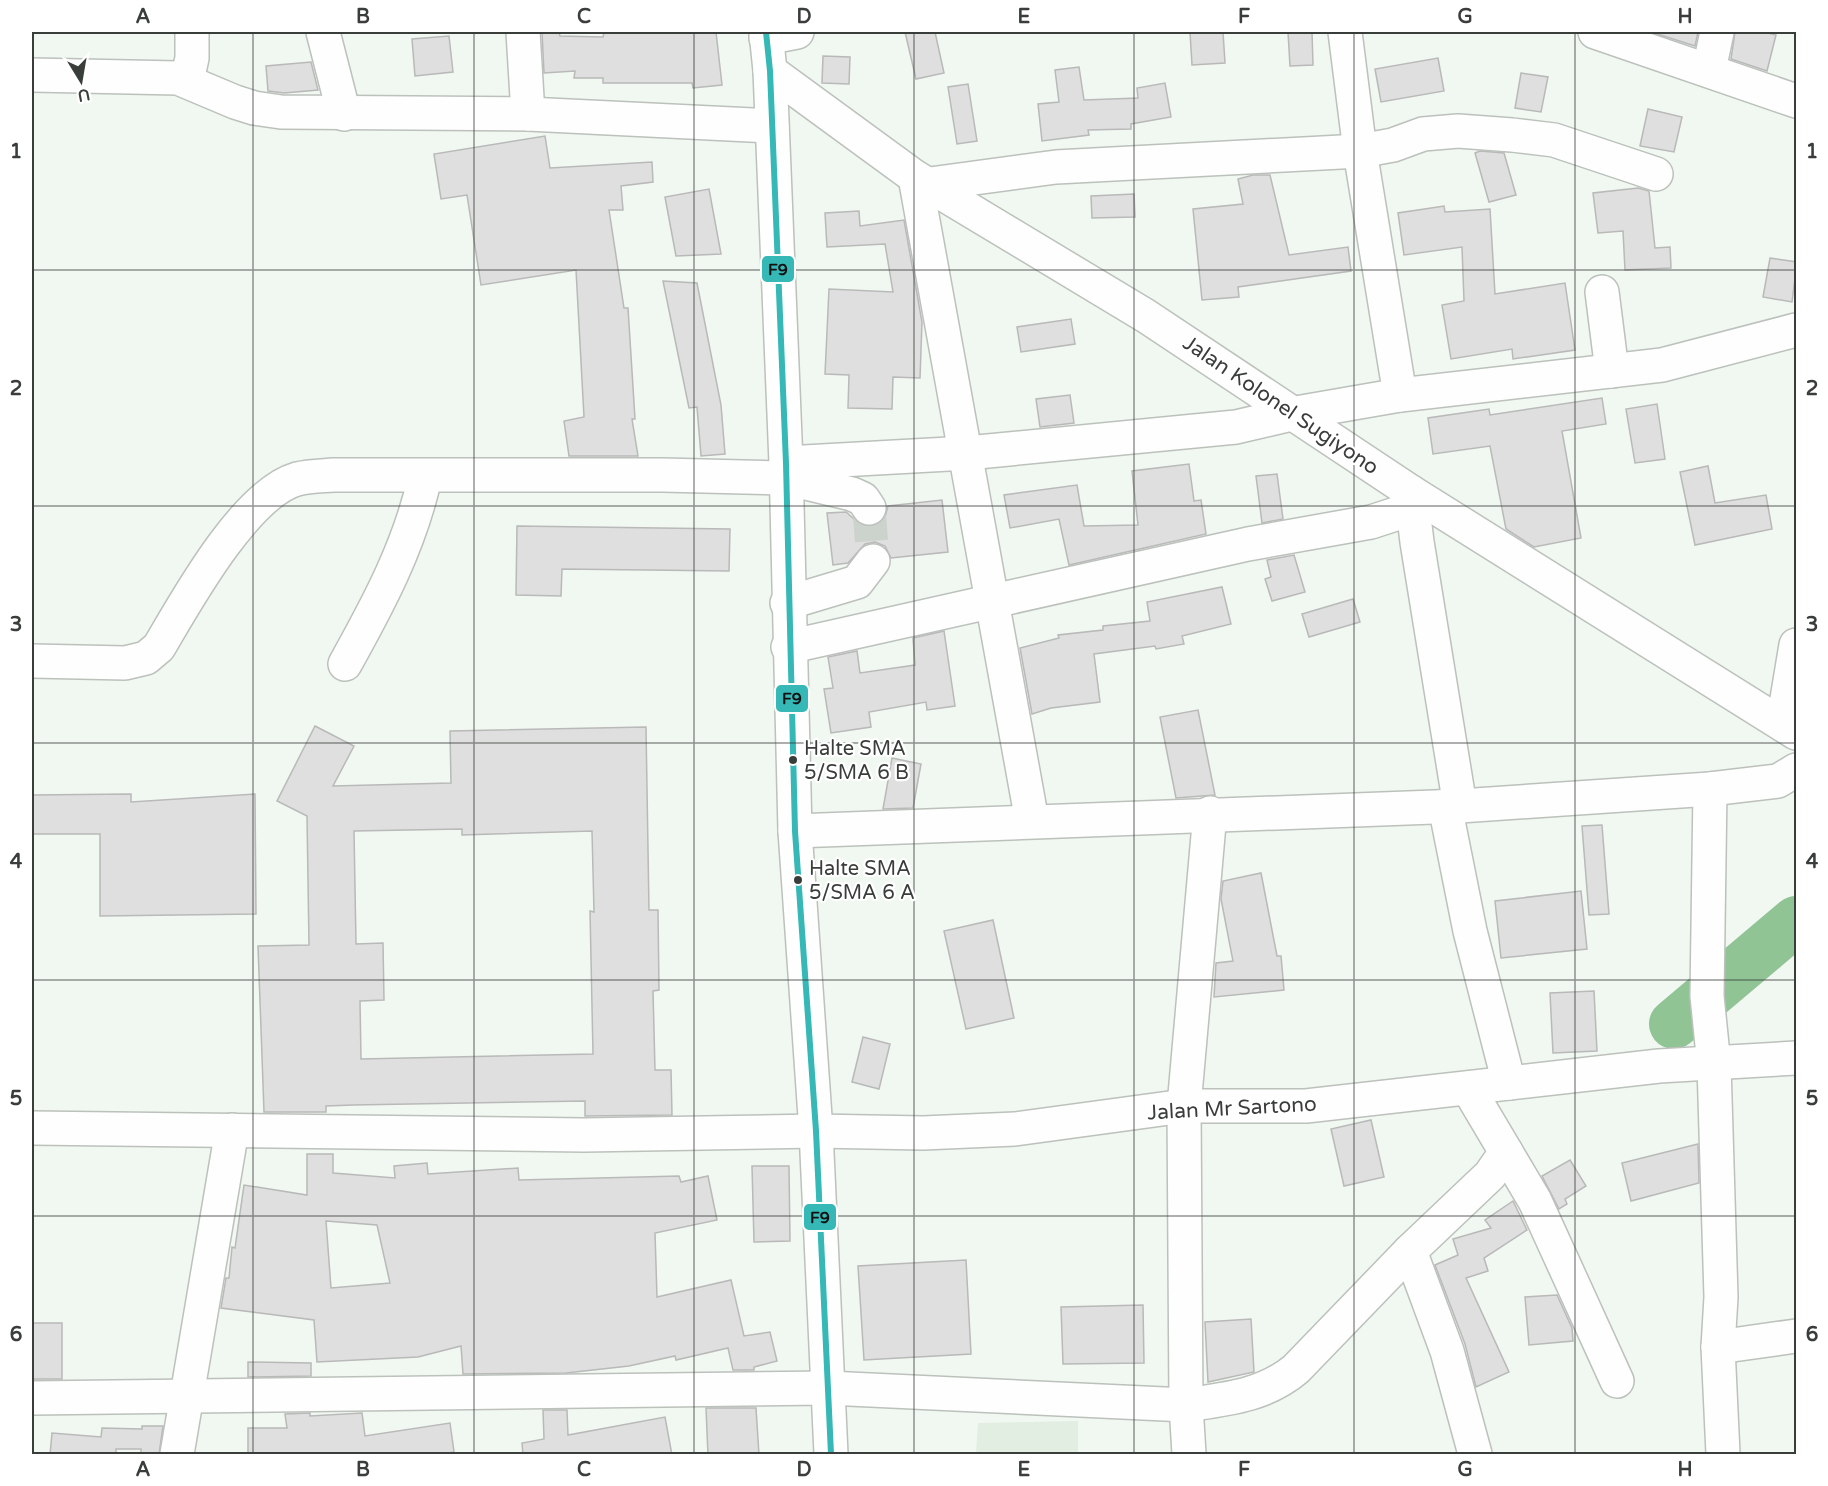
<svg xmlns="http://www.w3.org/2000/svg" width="1828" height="1486" font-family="'Varela Round',sans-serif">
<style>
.built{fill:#e2eee2}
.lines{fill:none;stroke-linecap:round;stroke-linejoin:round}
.river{stroke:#90c495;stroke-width:50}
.building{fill:#dedfde;stroke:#b8b9b8;stroke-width:1.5;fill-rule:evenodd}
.minor-tunnel{stroke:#ccd2cc;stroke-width:33;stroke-dasharray:33 16;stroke-linecap:butt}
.minor-casing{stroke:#bcc1bc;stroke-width:36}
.major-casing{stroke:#bcc1bc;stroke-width:36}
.minor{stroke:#fdfefd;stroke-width:33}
.major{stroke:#fdfefd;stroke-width:33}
.bus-1-casing{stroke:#fff;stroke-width:10}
.bus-1{stroke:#35b8b6;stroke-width:6}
.grid{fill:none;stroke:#3a3e3a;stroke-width:1.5;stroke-opacity:0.55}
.bus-dot{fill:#3a3e3a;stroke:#fff;stroke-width:2}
.labels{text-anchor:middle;stroke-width:4.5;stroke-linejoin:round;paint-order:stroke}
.bus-label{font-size:20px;fill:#3a3e3a;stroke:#fff;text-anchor:start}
.street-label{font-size:21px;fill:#3a3e3a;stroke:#fff}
.line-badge{stroke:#fff;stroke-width:2}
.pale-badge-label{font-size:16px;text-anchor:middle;font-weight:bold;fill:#111}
.neatline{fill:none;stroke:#3a3e3a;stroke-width:2}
.grid-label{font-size:20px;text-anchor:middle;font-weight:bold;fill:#3a3e3a}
</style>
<rect width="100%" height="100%" fill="#f1f7f1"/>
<polygon class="built" points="1078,1421 1078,1454 976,1454 978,1423"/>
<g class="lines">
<polyline class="river" points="1674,1024 1796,921"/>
</g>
<g class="building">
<polygon points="542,32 559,32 560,36 603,37 604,32 716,32 722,85 693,88 692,83 603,83 603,78 574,78 575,71 544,73"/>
<polygon points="905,32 935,32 944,73 916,79"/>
<polygon points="1190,32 1223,32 1225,63 1192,65"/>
<polygon points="1288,32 1312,32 1313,65 1290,66"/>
<polygon points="1651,32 1698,32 1695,46"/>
<polygon points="1735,32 1764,32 1776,35 1767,71 1731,59"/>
<polygon points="449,36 453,72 415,76 412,39"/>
<polygon points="823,56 850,57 849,84 822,83"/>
<polygon points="1438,58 1444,91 1381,102 1375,69"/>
<polygon points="311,62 318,90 284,93 268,91 266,66"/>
<polygon points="1079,67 1084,100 1138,98 1137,88 1165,83 1171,117 1131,124 1131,129 1088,130 1089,135 1042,141 1038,104 1059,102 1055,70"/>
<polygon points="1521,73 1548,77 1541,112 1515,108"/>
<polygon points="968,84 977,141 957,144 948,87"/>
<polygon points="1648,109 1682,117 1674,152 1640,146"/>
<polygon points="545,136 550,168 652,162 653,182 621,186 623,210 609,210 624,308 628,308 635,419 632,419 638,456 569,456 564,421 584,417 576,270 481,285 467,195 441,199 434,154"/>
<polygon points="1480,151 1504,153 1516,195 1489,202 1475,153"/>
<polygon points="1253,175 1270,175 1289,255 1348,247 1351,271 1238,287 1239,297 1202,300 1193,209 1243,204 1238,179"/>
<polygon points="1638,188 1649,191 1655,248 1670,247 1671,268 1625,270 1623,231 1598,233 1593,193"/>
<polygon points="709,189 721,254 676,256 665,197"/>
<polygon points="1134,194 1135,217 1092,218 1091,196"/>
<polygon points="1444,206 1445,212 1490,209 1495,294 1565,283 1575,350 1513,359 1512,349 1451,359 1442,305 1464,301 1462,247 1404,255 1398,213"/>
<polygon points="859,211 860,226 904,220 922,322 920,378 893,377 892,409 848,408 849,375 825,374 829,289 893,292 885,244 827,247 825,213"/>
<polygon points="1770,258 1797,262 1792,302 1763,297"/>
<polygon points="663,281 697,283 721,405 725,454 701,456 697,407 689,408"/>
<polygon points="1071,319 1075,344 1021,352 1017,327"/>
<polygon points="1070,395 1074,423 1040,427 1036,399"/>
<polygon points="1602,398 1606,424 1562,431 1581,538 1534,547 1506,529 1490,446 1433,454 1428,418 1489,409 1490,415"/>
<polygon points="1657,404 1665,459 1635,463 1626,409"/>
<polygon points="1189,464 1194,501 1201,500 1206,534 1069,565 1059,519 1010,528 1004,495 1077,485 1084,526 1138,525 1132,471"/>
<polygon points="1708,466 1715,503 1766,495 1772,529 1695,545 1680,472"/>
<polygon points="1277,474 1283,519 1262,523 1256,476"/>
<polygon points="942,500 948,552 891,558 885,546 875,542 865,544 848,563 833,565 827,513 846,512 860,524 871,527 879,524 885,517 888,506"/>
<polygon points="517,526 730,529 729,571 562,569 561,596 516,595"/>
<polygon points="1294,555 1305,592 1272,601 1265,579 1271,577 1267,560"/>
<polygon points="1222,587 1231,624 1182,636 1184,644 1156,649 1155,646 1094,654 1100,702 1051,708 1032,714 1020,648 1059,638 1058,635 1103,630 1103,626 1150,621 1147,602"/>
<polygon points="1353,599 1360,622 1309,637 1302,614"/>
<polygon points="944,631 955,706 927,710 926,702 869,712 871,727 831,733 824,689 833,688 828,657 857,651 860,673 915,665 913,638"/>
<polygon points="1198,710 1215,795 1176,798 1160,717"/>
<path d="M315 726 354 746 333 786 451 783 450 731 646 727 649 910H658L659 990 653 991 655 1070H671L672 1115 585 1116V1101L353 1105 326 1106V1112H264L258 946 309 945 307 816 277 801ZM462 829V835L592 831 594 912 590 911 593 1054 361 1059 360 1001 384 1000 383 943 356 944 354 831Z"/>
<polygon points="892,758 921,764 913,808 883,809"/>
<polygon points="131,794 131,802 255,794 256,914 100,916 100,834 32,834 32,795"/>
<polygon points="1602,825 1609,914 1589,915 1582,826"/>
<polygon points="1261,873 1277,956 1281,956 1284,990 1214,997 1216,963 1233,961 1221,899 1223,881"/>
<polygon points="1581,891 1587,949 1501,958 1495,901"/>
<polygon points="993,920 1014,1018 966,1029 944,931"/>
<polygon points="1594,991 1597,1051 1553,1053 1550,993"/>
<polygon points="863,1037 890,1044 879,1089 852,1082"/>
<polygon points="1371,1120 1384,1177 1344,1186 1331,1129"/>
<polygon points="1698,1144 1699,1183 1631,1201 1622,1163"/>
<path d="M307 1154H333V1173L395 1178 394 1166 427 1163 428 1174 518 1168 519 1180 679 1176 681 1182 708 1176 717 1220 655 1233 657 1297 731 1280 744 1336 770 1332 777 1361 754 1367V1370H733L728 1348 676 1360 675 1356 629 1366 566 1373 463 1374 461 1346 418 1357 317 1362 314 1320 221 1308 226 1278H229L232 1247 235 1248 244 1185 307 1195ZM326 1221 377 1225 390 1283 331 1288Z"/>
<polygon points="1570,1160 1586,1186 1565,1199 1567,1204 1559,1209 1542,1176"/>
<polygon points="752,1166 789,1166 790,1241 754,1242"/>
<polygon points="1513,1201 1527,1230 1484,1258 1488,1271 1466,1278 1509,1372 1476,1387 1465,1344 1435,1265 1458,1255 1453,1239 1491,1228 1485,1220"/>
<polygon points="966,1260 971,1354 864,1360 858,1266"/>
<polygon points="1557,1295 1572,1328 1573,1341 1529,1345 1525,1297"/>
<polygon points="1143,1305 1144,1363 1063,1364 1061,1307"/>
<polygon points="1251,1319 1254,1372 1208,1382 1205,1322"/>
<rect x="32" y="1323" width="30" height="56"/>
<polygon points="248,1362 311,1363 311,1376 248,1377"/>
<polygon points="706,1408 756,1408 759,1455 708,1455"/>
<polygon points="543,1410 567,1410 568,1435 665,1417 672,1455 523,1455 522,1443 544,1439"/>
<polygon points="310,1413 310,1416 362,1413 365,1436 450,1423 454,1452 437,1455 248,1455 248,1428 287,1428 285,1414"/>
<polygon points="142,1426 163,1426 159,1454 141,1454 141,1449 116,1449 116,1455 50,1455 52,1433 101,1437 102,1428 142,1429"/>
</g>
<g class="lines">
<polyline class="minor-tunnel" points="869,508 873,561"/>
<g class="minor-casing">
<g id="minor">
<polyline points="323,32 344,114"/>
<polyline points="523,32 528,114"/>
<polyline points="1345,32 1360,151 1400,395"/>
<polyline points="1595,32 1796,101"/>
<polyline points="766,38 797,32"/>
<polyline points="1709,70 1717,32"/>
<polyline points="32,75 178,78 235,102 254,108 281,112 528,114 772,126"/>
<polyline points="187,81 192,58 192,32"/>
<polyline points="915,177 1032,821"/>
<polyline points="930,184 1056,167 1360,151 1393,145 1423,134 1458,131 1512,135 1554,140 1656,174"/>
<polyline points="1602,292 1612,371"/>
<polyline points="786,463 967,453 1236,427 1296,413 1400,395 1662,365 1796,330"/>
<polyline points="1411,492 1417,542 1460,806"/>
<polyline points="787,603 857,582 873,561"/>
<polyline points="788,647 1248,544 1371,522 1414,508"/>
<path d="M32 661 125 663 146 658 159 647C186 601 245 494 297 479 309 476 322 476 334 475H663L785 478 852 494 863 499 869 508"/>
<path d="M345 664C379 603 410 545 425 477"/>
<polyline points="1783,723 1796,645"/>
<polyline points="1710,789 1707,996 1714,1065 1721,1297 1718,1347 1723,1454"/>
<polyline points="1445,806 1470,931 1509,1083"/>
<polyline points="795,831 1460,806 1710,789 1778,781 1796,770"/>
<polyline points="816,1131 923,1133 1015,1129 1184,1106 1306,1106 1659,1066 1796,1058"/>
<polyline points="1506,1152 1535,1201 1617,1381"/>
<polyline points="1410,1251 1447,1351 1475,1454"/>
<polyline points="1718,1347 1796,1336"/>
<path d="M32 1398 828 1388 1186 1405C1226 1399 1264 1396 1296 1369L1410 1251 1490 1175 1506 1152 1468 1088"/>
<polyline points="177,1454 232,1130"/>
<polyline points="1189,1454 1186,1405 1184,1106 1210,813"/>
</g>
</g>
<g class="major-casing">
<g id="major">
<polyline points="766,32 770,71 786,463 795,831 816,1131 831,1454"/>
<polyline points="770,71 915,177 1146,316 1411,492 1796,733"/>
<polyline points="32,1128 584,1135 816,1131"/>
</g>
</g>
<use href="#minor" class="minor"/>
<use href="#major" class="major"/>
<g class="bus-1-casing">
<polyline id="bus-1" points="766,32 770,71 786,463 795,831 816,1131 831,1454"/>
</g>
<use href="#bus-1" class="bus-1"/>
</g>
<path class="grid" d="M253 32V1454M474 32V1454M694 32V1454M914 32V1454M1134 32V1454M1354 32V1454M1575 32V1454M32 270H1796M32 506H1796M32 743H1796M32 980H1796M32 1216H1796"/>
<g class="bus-dot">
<circle cx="793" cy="760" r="5"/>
<circle cx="798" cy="880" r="5"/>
</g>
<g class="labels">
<g class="bus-label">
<text x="804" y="755">Halte SMA<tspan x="804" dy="24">5/SMA 6 B</tspan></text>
<text x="809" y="875">Halte SMA<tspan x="809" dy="24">5/SMA 6 A</tspan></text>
</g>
<g class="street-label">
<text transform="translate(1281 405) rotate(34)" y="7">Jalan Kolonel Sugiyono</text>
<text transform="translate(1232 1108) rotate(-3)" y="7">Jalan Mr Sartono</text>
</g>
</g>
<g class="line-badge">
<rect x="761" y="255" width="34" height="28" rx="6" fill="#35b8b6"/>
<rect x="775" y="684" width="34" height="29" rx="6" fill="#35b8b6"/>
<rect x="803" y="1203" width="34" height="28" rx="6" fill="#35b8b6"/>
</g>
<g class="pale-badge-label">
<text x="778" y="275">F9</text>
<text x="792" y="704">F9</text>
<text x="820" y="1223">F9</text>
</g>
<rect width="1828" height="1486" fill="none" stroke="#ffffff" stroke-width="66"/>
<g transform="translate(81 81) rotate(169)" stroke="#ffffff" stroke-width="4.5" paint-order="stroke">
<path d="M0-4.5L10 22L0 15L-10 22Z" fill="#3a3e3a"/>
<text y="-9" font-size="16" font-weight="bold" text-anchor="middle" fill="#3a3e3a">U</text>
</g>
<rect x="33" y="33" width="1762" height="1420" class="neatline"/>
<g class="grid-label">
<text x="143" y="23">A</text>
<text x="363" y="23">B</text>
<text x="584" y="23">C</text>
<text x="804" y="23">D</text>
<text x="1024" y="23">E</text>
<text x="1244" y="23">F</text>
<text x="1465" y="23">G</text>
<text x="1685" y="23">H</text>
<text x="16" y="158">1</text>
<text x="1812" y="158">1</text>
<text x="16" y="395">2</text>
<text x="1812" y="395">2</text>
<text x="16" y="631">3</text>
<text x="1812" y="631">3</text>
<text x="16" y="868">4</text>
<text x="1812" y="868">4</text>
<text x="16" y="1105">5</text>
<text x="1812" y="1105">5</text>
<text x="16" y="1341">6</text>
<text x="1812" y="1341">6</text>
<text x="143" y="1476">A</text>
<text x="363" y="1476">B</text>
<text x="584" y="1476">C</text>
<text x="804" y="1476">D</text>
<text x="1024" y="1476">E</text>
<text x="1244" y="1476">F</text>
<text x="1465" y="1476">G</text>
<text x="1685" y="1476">H</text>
</g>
</svg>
